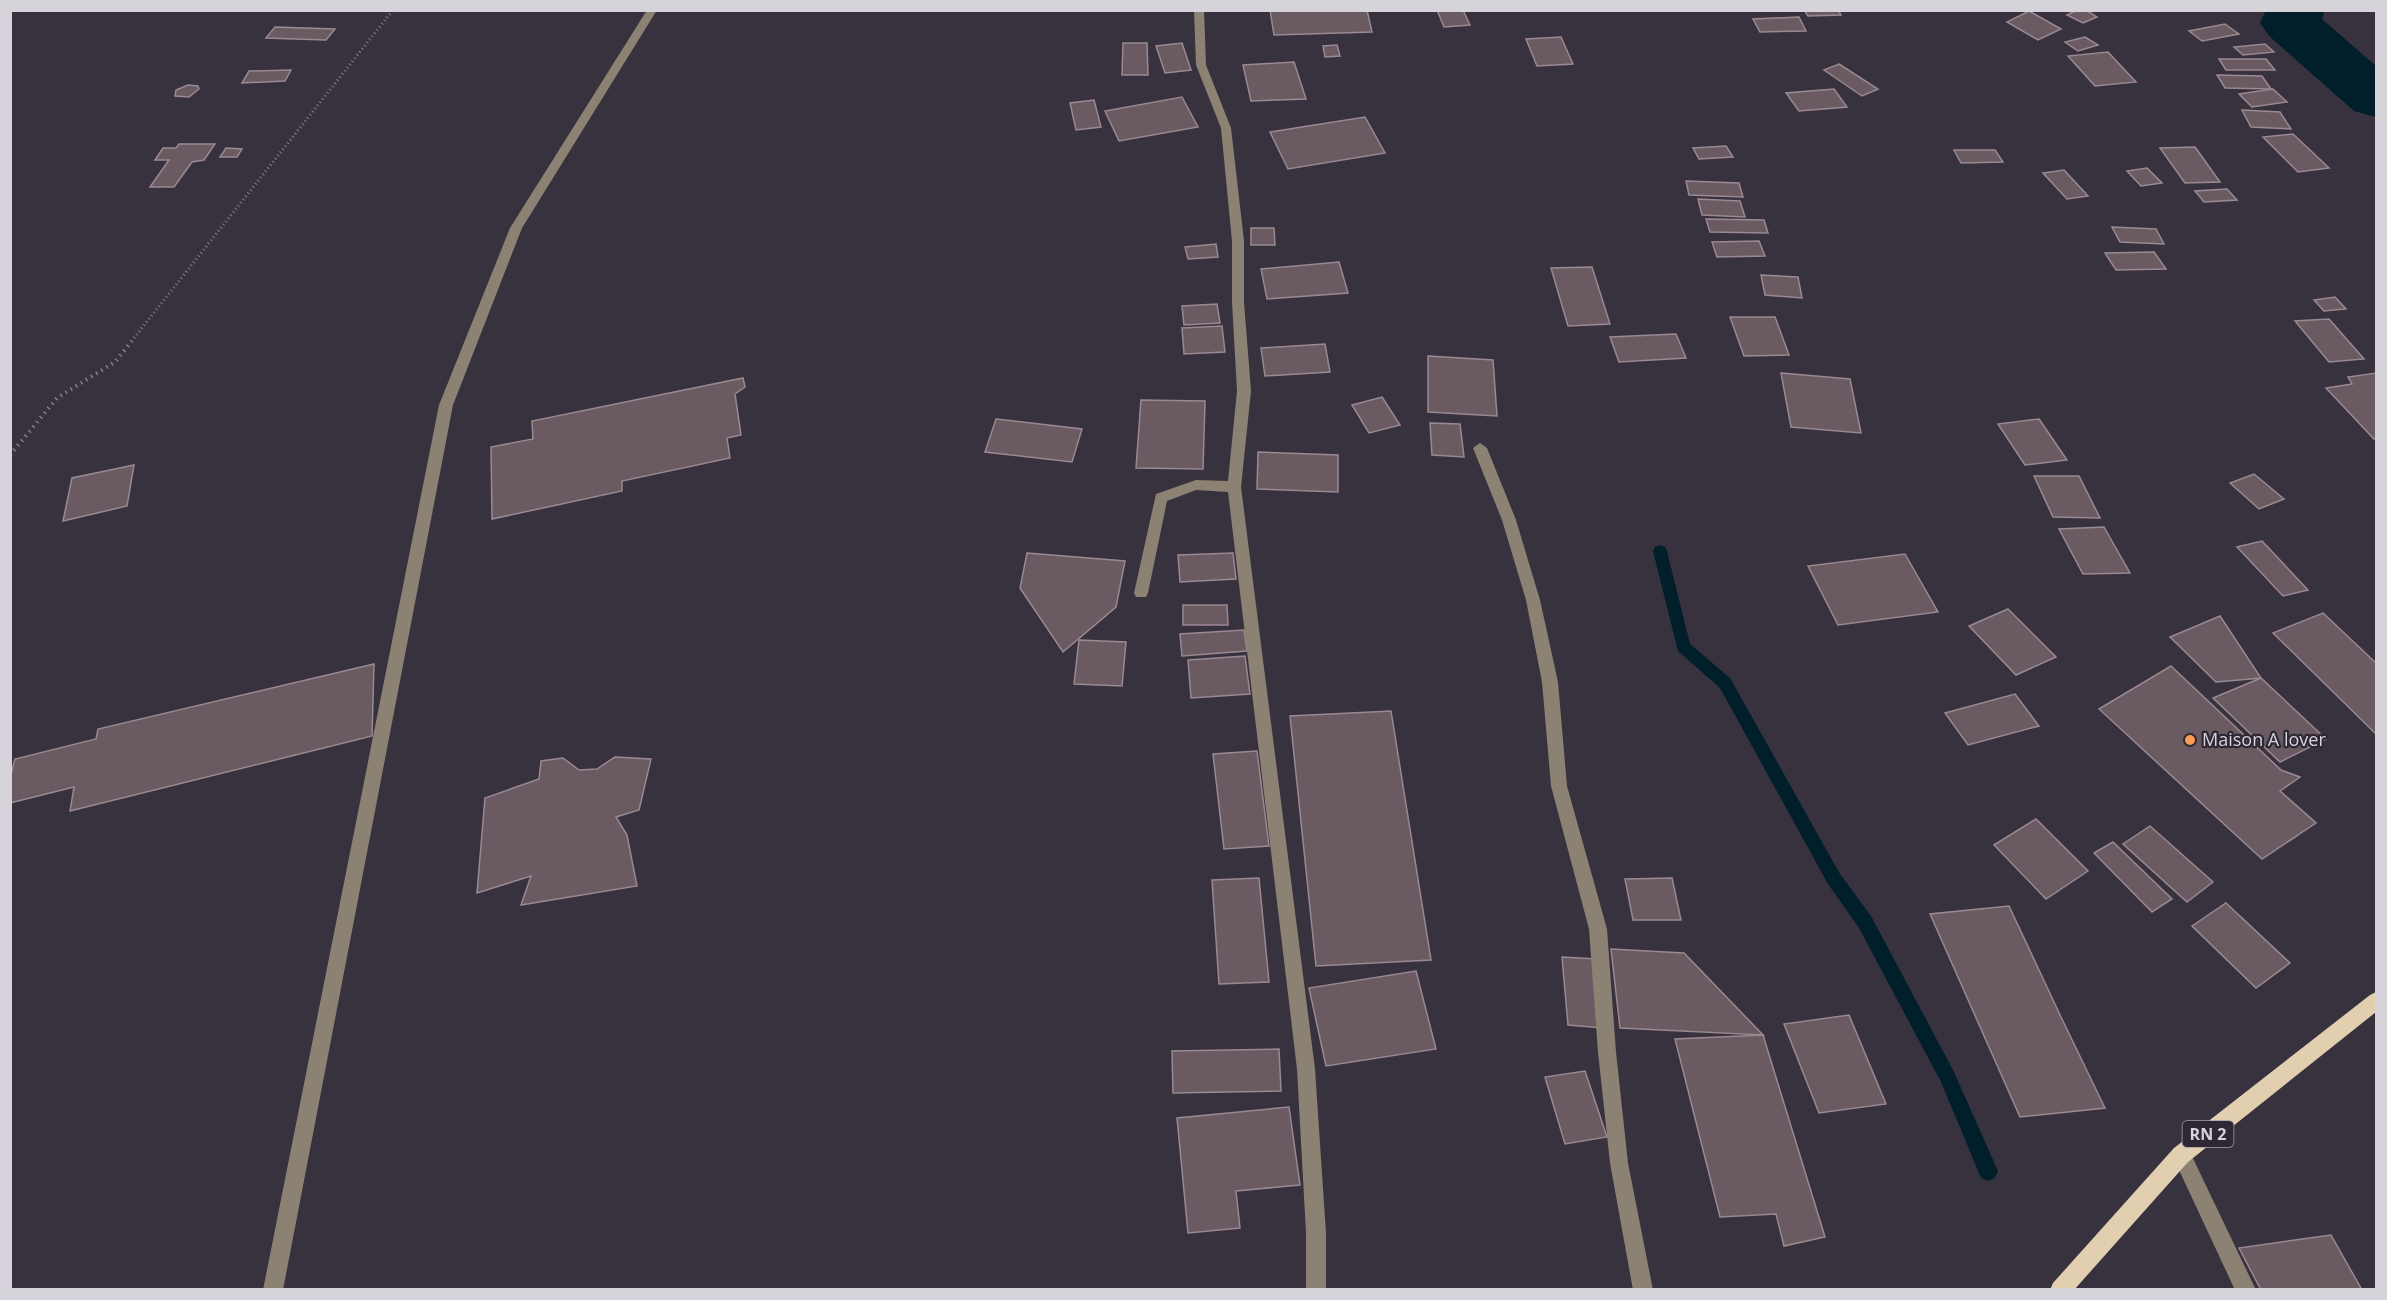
<svg xmlns="http://www.w3.org/2000/svg" width="2387" height="1300" font-family="'Open Sans',sans-serif">
<style>
.lines{fill:none;stroke-linecap:round;stroke-linejoin:round}
.stream{fill:#001f2a;fill-rule:evenodd}
.river{fill:#001f2a;fill-rule:evenodd}
.building{fill:#6a5a62;stroke:#9a8991;stroke-width:1.5}
.path-far1{stroke:#827d87;stroke-width:3;stroke-dasharray:1 3;stroke-linecap:butt}
.path{stroke:#827d87;stroke-width:4;stroke-dasharray:1.5 4.5;stroke-linecap:butt}
.minor{fill:#8b8273;fill-rule:evenodd}
.major{fill:#e1cfb0;fill-rule:evenodd}
.poi-dot{fill:#fd9c56;stroke:#2e2834;stroke-width:2}
.labels{text-anchor:middle;stroke-width:4.5;stroke-linejoin:round;paint-order:stroke}
.shield{fill:#2e2834;stroke:#a4a0a9;stroke-width:1.5}
.shield-label{font-size:16px;font-weight:bold;fill:#d7d3db}
.poi-label{font-size:18px;fill:#d7d3db;stroke:#2e2834;text-anchor:start}
</style>
<rect width="100%" height="100%" fill="#38323f"/>
<g class="lines">
<polygon class="stream" points="1660,545 1665,547 1667,551 1690,644 1730,678 1840,874 1871,916 1953,1070 1998,1171 1995,1178 1988,1181 1981,1178 1941,1082 1859,928 1828,884 1720,688 1678,651 1653,551 1655,547"/>
<polygon class="river" points="2266,10 2325,10 2322,19 2376,66 2376,117 2354,111 2269,36 2260,23"/>
</g>
<g class="building">
<polygon points="1270,10 1367,10 1372,32 1274,35"/>
<polygon points="1437,10 1463,10 1470,25 1444,27"/>
<polygon points="1804,10 1838,10 1841,15 1808,16"/>
<polygon points="2077,10 2086,10 2097,17 2083,23 2067,15"/>
<polygon points="2029,11 2061,29 2038,40 2007,22"/>
<polygon points="1799,17 1806,31 1760,32 1753,19"/>
<polygon points="2225,24 2239,34 2202,41 2189,31"/>
<polygon points="275,27 335,29 326,40 266,38"/>
<polygon points="1561,37 1573,64 1537,66 1526,39"/>
<polygon points="2085,37 2098,45 2078,51 2065,42"/>
<polygon points="1123,43 1147,43 1148,75 1122,75"/>
<polygon points="1182,43 1191,70 1165,73 1156,46"/>
<polygon points="2265,44 2274,52 2243,55 2234,47"/>
<polygon points="1337,45 1340,56 1325,57 1323,46"/>
<polygon points="2108,52 2136,82 2095,86 2068,56"/>
<polygon points="2219,59 2266,59 2275,70 2226,70"/>
<polygon points="1294,62 1306,99 1251,101 1243,65"/>
<polygon points="1839,64 1878,89 1862,96 1824,70"/>
<polygon points="291,70 285,81 242,83 249,71"/>
<polygon points="2217,75 2262,76 2271,89 2225,88"/>
<polygon points="188,85 198,86 199,89 189,97 175,96 176,90"/>
<polygon points="1834,89 1847,107 1799,111 1786,93"/>
<polygon points="2273,89 2287,102 2252,107 2239,94"/>
<polygon points="1182,97 1198,127 1119,141 1105,111"/>
<polygon points="1094,100 1101,127 1076,130 1070,103"/>
<polygon points="2242,110 2280,112 2291,129 2251,127"/>
<polygon points="1365,117 1385,153 1288,169 1270,132"/>
<polygon points="2293,134 2329,168 2298,172 2263,137"/>
<polygon points="179,144 215,144 204,160 192,162 174,187 150,187 169,160 155,160 163,148 176,148"/>
<polygon points="1726,146 1733,157 1699,159 1693,148"/>
<polygon points="2195,147 2220,182 2185,183 2160,148"/>
<polygon points="226,148 242,149 237,157 220,157"/>
<polygon points="1954,150 1995,150 2003,162 1961,163"/>
<polygon points="2147,168 2162,183 2141,186 2127,171"/>
<polygon points="2064,170 2088,196 2067,199 2043,173"/>
<polygon points="1686,181 1739,183 1743,197 1689,195"/>
<polygon points="2227,189 2237,200 2204,202 2195,191"/>
<polygon points="1698,199 1740,201 1745,217 1702,215"/>
<polygon points="1706,219 1764,220 1768,233 1710,232"/>
<polygon points="2112,227 2156,229 2164,244 2120,242"/>
<polygon points="1251,228 1274,228 1275,245 1251,245"/>
<polygon points="1759,241 1765,256 1717,257 1712,242"/>
<polygon points="1216,244 1218,257 1188,259 1185,247"/>
<polygon points="2154,252 2166,269 2116,270 2105,253"/>
<polygon points="1339,262 1348,293 1267,299 1261,269"/>
<polygon points="1592,267 1610,324 1568,326 1551,268"/>
<polygon points="1761,275 1798,277 1802,298 1765,295"/>
<polygon points="2335,297 2346,309 2324,311 2314,300"/>
<polygon points="1217,304 1220,323 1184,325 1182,306"/>
<polygon points="1730,317 1775,317 1789,355 1744,356"/>
<polygon points="2329,319 2364,359 2329,362 2295,321"/>
<polygon points="1222,326 1225,352 1184,354 1182,328"/>
<polygon points="1676,334 1686,358 1619,362 1610,337"/>
<polygon points="1325,344 1330,372 1265,376 1261,348"/>
<polygon points="1428,356 1493,360 1497,416 1428,412"/>
<polygon points="1781,373 1850,379 1861,433 1791,427"/>
<polygon points="2376,373 2376,438 2374,439 2326,388 2352,384 2348,377"/>
<polygon points="743,378 745,387 735,394 741,435 727,438 730,458 622,481 622,491 492,519 491,447 533,439 532,421"/>
<polygon points="1382,397 1400,425 1369,433 1352,405"/>
<polygon points="1141,400 1205,401 1203,469 1136,468"/>
<polygon points="996,419 1082,429 1072,462 985,452"/>
<polygon points="2039,419 2067,460 2025,465 1998,424"/>
<polygon points="1430,423 1460,424 1464,457 1432,455"/>
<polygon points="1258,452 1338,455 1338,492 1257,489"/>
<polygon points="134,465 127,506 63,521 72,478"/>
<polygon points="2254,474 2284,499 2259,509 2230,483"/>
<polygon points="2034,476 2079,476 2100,518 2053,517"/>
<polygon points="2104,527 2130,573 2083,574 2059,529"/>
<polygon points="2262,541 2308,590 2283,596 2237,547"/>
<polygon points="1027,553 1125,561 1116,607 1063,652 1020,588"/>
<polygon points="1233,553 1236,579 1180,582 1178,555"/>
<polygon points="1905,554 1938,612 1838,625 1808,566"/>
<polygon points="1183,605 1227,605 1228,625 1183,625"/>
<polygon points="2008,609 2056,657 2016,675 1969,626"/>
<polygon points="2323,613 2376,663 2376,734 2273,633"/>
<polygon points="2220,616 2261,678 2216,682 2170,637"/>
<polygon points="1244,630 1247,651 1182,656 1180,634"/>
<polygon points="1079,640 1126,642 1122,686 1074,684"/>
<polygon points="1245,656 1250,694 1191,698 1188,660"/>
<polygon points="374,664 372,736 70,811 74,787 10,803 10,778 15,759 96,739 98,729"/>
<polygon points="2171,666 2281,770 2300,777 2280,791 2316,823 2262,859 2099,709"/>
<polygon points="2261,678 2326,739 2280,762 2213,698"/>
<polygon points="2015,694 2039,726 1968,745 1945,713"/>
<polygon points="1391,711 1431,960 1316,966 1290,716"/>
<polygon points="1257,751 1269,846 1224,849 1213,754"/>
<polygon points="615,757 651,759 639,810 616,817 627,835 637,886 521,905 531,876 477,893 485,798 539,779 541,761 563,758 579,770 597,769"/>
<polygon points="2036,819 2088,871 2046,899 1994,845"/>
<polygon points="2150,826 2213,882 2187,902 2123,844"/>
<polygon points="2113,842 2172,899 2152,912 2094,853"/>
<polygon points="1259,878 1269,982 1219,984 1212,880"/>
<polygon points="1672,878 1681,920 1633,920 1625,879"/>
<polygon points="2226,903 2290,963 2256,988 2192,926"/>
<polygon points="2009,906 2061,1017 2105,1108 2020,1117 1930,914"/>
<polygon points="1611,949 1684,953 1763,1035 1620,1028"/>
<polygon points="1562,957 1596,959 1603,1028 1568,1025"/>
<polygon points="1416,971 1436,1049 1326,1066 1309,988"/>
<polygon points="1849,1015 1886,1104 1819,1113 1784,1024"/>
<polygon points="1763,1035 1825,1237 1784,1246 1776,1214 1720,1217 1675,1039"/>
<polygon points="1279,1049 1281,1091 1173,1093 1172,1051"/>
<polygon points="1585,1071 1607,1137 1565,1144 1545,1077"/>
<polygon points="1289,1107 1300,1185 1236,1191 1240,1228 1188,1233 1177,1118"/>
<polygon points="2331,1235 2362,1290 2261,1290 2239,1248"/>
</g>
<g class="lines">
<polyline class="path-far1" points="134,338 393,10"/>
<polyline class="path" points="10,455 57,398 115,362 135,337"/>
<g class="minor">
<polygon points="647,10 657,10 522,228 453,405 283,1290 263,1290 439,405 510,228"/>
<polygon points="1194,10 1204,10 1206,65 1231,128 1244,241 1244,302 1251,391 1241,487 1315,1069 1326,1233 1326,1290 1306,1290 1306,1233 1297,1069 1228,492 1196,490 1167,501 1148,593 1146,597 1136,597 1134,593 1156,494 1196,480 1228,481 1237,391 1232,302 1232,241 1221,128 1196,65"/>
<polygon points="1480,443 1487,448 1516,520 1540,600 1558,682 1567,786 1607,929 1616,1052 1628,1163 1653,1290 1633,1290 1610,1163 1598,1052 1589,929 1551,786 1542,682 1526,600 1502,520 1473,448"/>
<polygon points="2181,1146 2188,1148 2256,1290 2235,1290 2172,1155 2174,1148"/>
</g>
<polygon class="major" points="2376,992 2376,1012 2188,1162 2074,1290 2050,1290 2053,1283 2174,1148 2370,995"/>
</g>
<circle class="poi-dot" cx="2190" cy="740" r="6"/>
<g class="labels">
<rect class="shield" x="2182.5" y="1121" width="51" height="26" rx="4.5"/>
<g class="shield-label">
<text x="2208" y="1140">RN 2</text>
</g>
<g class="poi-label">
<text x="2202" y="746">Maison A lover</text>
</g>
</g>
<rect width="2387" height="1300" fill="none" stroke="#d7d3db" stroke-width="24"/>
</svg>
